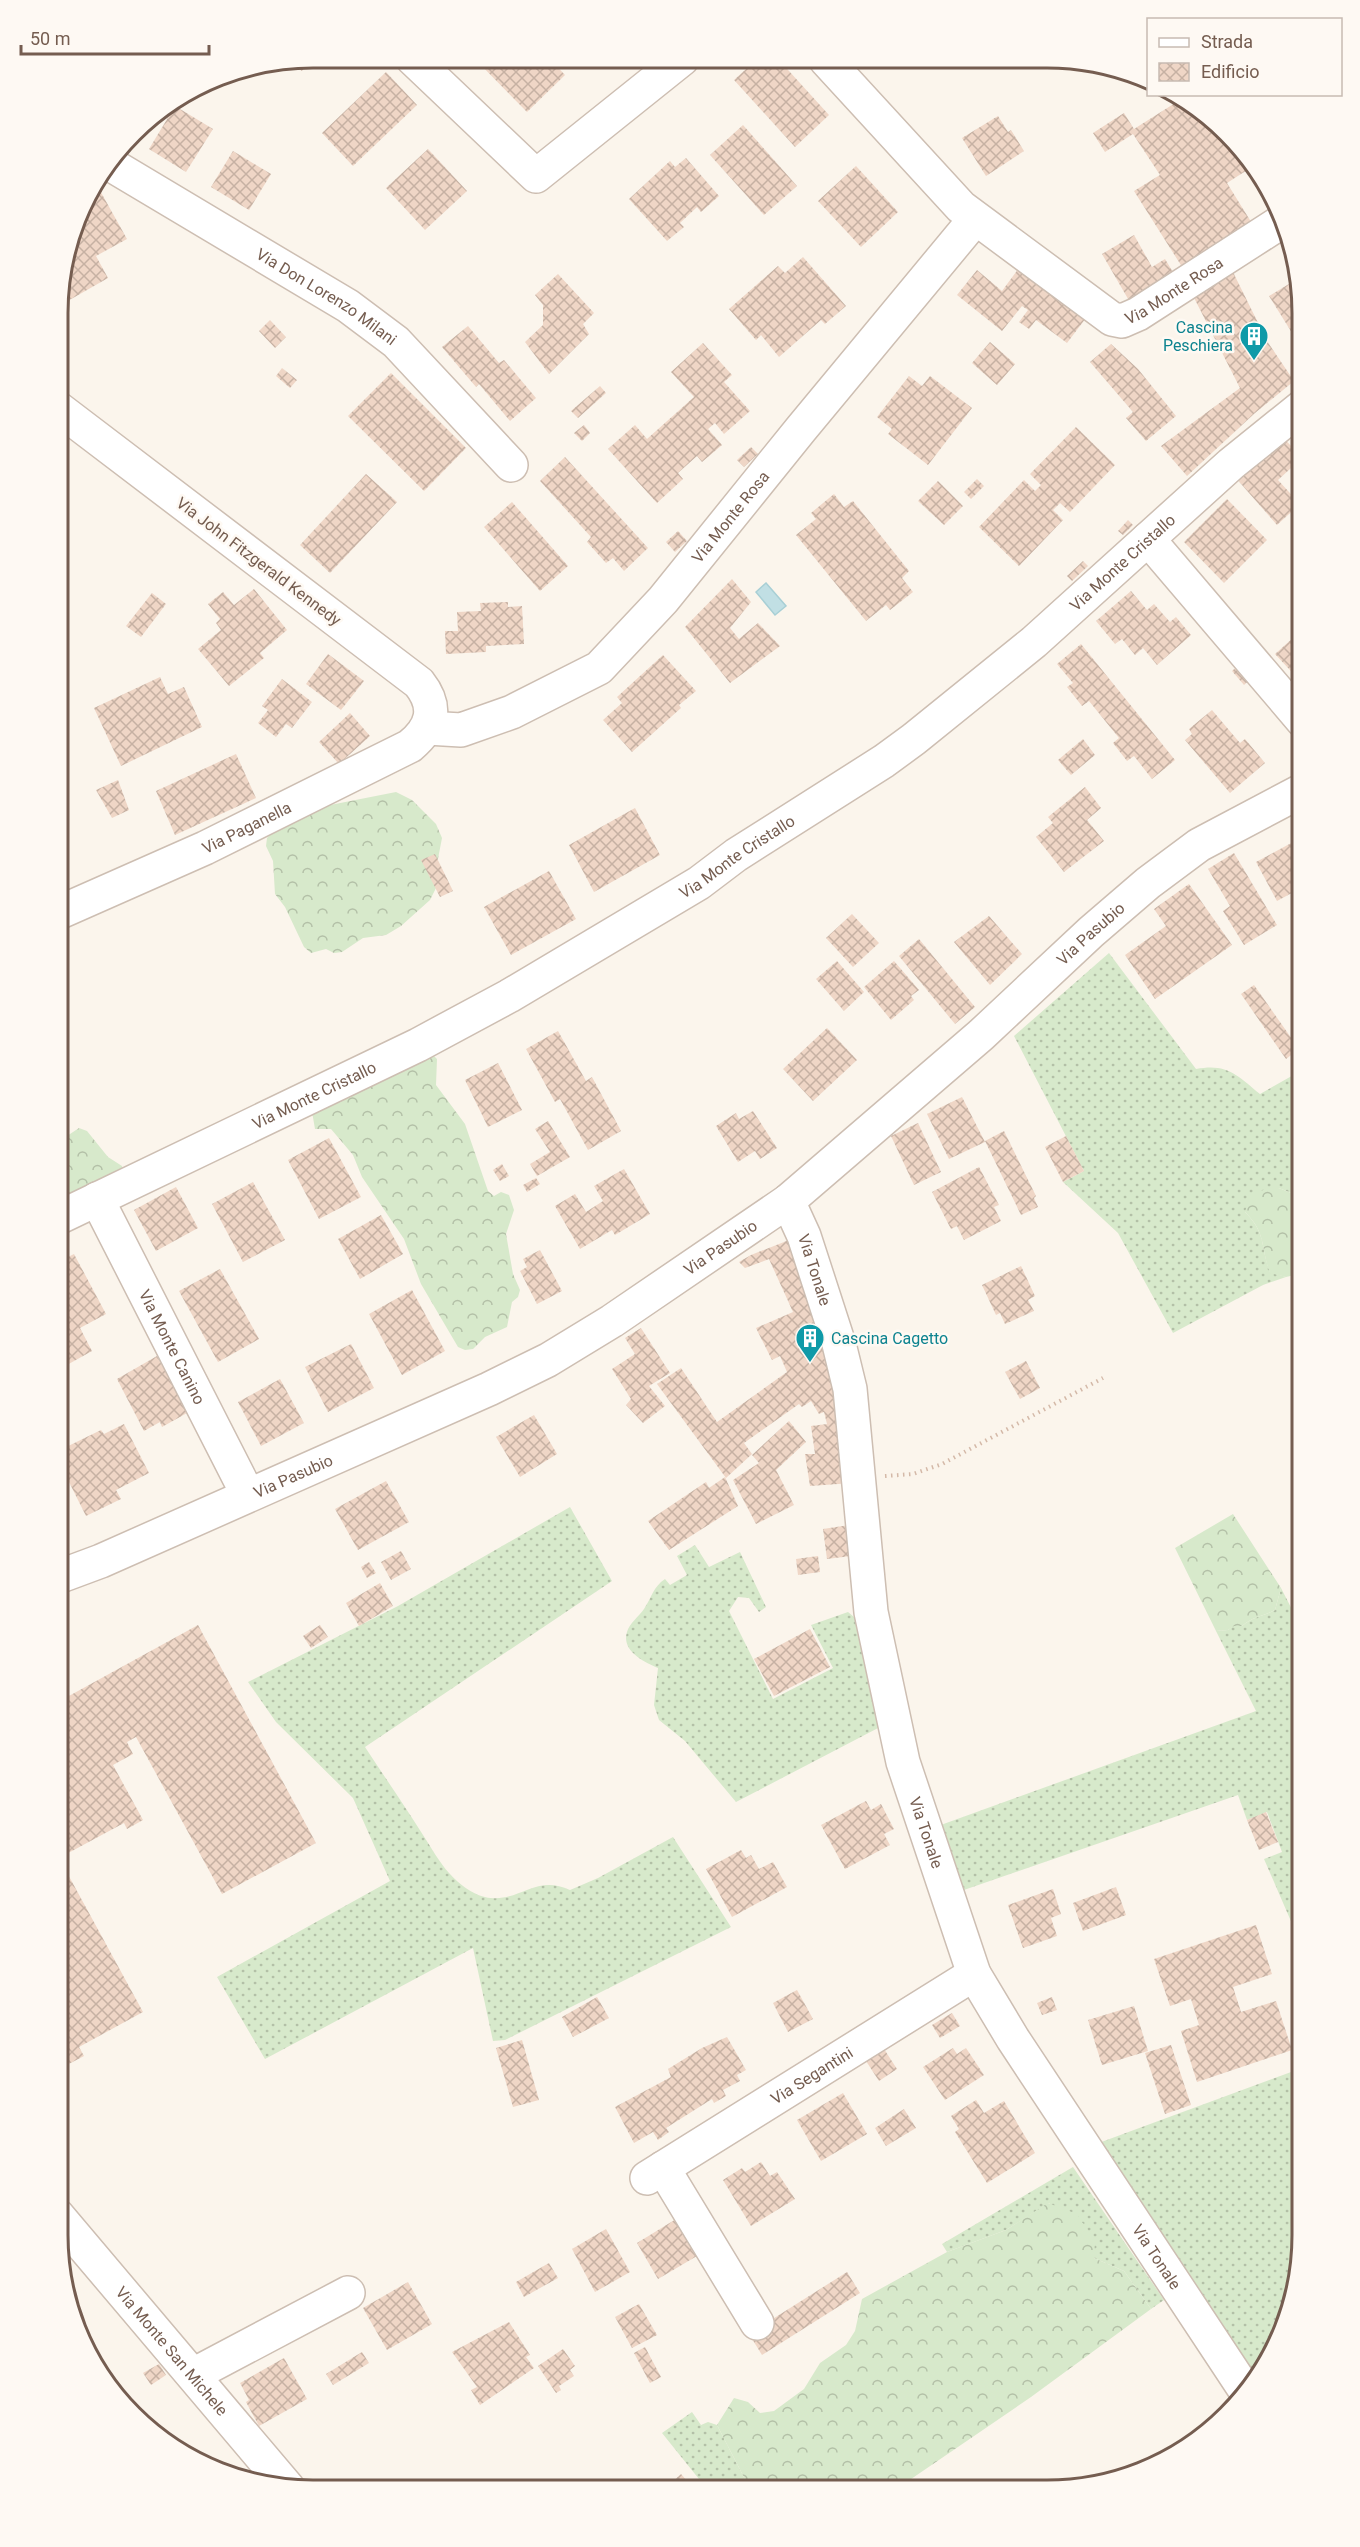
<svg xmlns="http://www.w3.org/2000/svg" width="1360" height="2547" font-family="Roboto,sans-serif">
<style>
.grass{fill:url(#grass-dots)}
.forest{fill:url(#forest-crowns)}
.water{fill:#c1dfe4;stroke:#a8cfd5;stroke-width:1.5}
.building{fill:url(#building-cross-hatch)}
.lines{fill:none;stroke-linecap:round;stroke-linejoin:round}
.minor-casing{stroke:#cdbeb2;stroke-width:36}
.path{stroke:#d4b9a8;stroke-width:4;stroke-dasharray:1.5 4.5;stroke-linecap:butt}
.minor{stroke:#fff;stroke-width:33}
.labels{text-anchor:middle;stroke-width:5;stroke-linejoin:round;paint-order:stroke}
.street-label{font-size:16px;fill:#755d50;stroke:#fef9f3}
.culture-label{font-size:16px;fill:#0d838f;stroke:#fef9f3;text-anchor:end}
.rim{fill:none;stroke:#755d50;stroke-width:3}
</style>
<defs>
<pattern id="grass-dots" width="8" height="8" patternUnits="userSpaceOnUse" patternTransform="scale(1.5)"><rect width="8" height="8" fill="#d7e9cb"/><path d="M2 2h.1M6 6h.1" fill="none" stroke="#b3c0a7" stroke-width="1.8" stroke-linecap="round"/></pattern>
<pattern id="forest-crowns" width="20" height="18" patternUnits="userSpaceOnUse" patternTransform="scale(1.5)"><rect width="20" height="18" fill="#d7e9cb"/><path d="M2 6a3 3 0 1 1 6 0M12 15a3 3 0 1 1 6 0" fill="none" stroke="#b3c0a7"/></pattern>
<pattern id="building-cross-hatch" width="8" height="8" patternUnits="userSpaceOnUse" patternTransform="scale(1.5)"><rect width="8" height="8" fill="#efd6c6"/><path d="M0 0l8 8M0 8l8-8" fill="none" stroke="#c6b1a3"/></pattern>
</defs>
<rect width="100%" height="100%" fill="#fbf5ec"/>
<g class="grass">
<path d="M1109 953 1196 1069C1227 1063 1237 1075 1260 1094L1297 1073 1298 1089 1303 1092V1198L1279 1188 1245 1212C1267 1234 1260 1246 1270 1272L1286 1277 1263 1285 1173 1333 1118 1233 1063 1182 1084 1171 1014 1036Z"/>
<path d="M570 1507 612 1581 365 1747C384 1776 404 1805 423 1835 431 1847 439 1862 449 1873 459 1884 475 1897 491 1898 520 1901 537 1874 570 1890L598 1878 673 1837 731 1927 505 2040 493 2041 473 1948 265 2059 217 1977 390 1881 353 1798 276 1722 248 1682 398 1606Z"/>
<path d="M695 1545 709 1567 740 1552 766 1607 759 1612 749 1598 738 1597 729 1611 773 1699 833 1668 811 1625 848 1612 860 1622 880 1727 736 1802 685 1741 659 1720 654 1705 658 1668C644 1662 621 1651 627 1632 629 1624 639 1616 644 1609 652 1597 653 1587 665 1579L670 1585 687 1575 677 1556Z"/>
<path d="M1281 1588 1303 1631V1949L1264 1859 1282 1852 1267 1812 1247 1820 1238 1795 961 1891 938 1826 1256 1711 1216 1631 1228 1630 1233 1626H1242C1252 1617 1263 1616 1275 1610Z"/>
<polygon points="1302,2068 1302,2252 1284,2332 1256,2379 1096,2144"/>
<polygon points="1073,2167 1164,2300 1151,2309 1124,2271 1094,2258 1049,2203 1006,2230 947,2252 942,2244"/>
<polygon points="692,2412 701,2425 708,2422 717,2425 750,2489 707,2489 662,2433"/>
</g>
<g class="forest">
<polygon points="396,792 412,800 436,824 442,838 436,869 437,886 430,900 401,926 386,935 363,938 342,952 334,953 326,949 311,953 304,947 285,907 275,894 273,861 266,846 267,838 278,826 320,807"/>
<polygon points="431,1053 437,1059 436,1085 465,1124 488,1191 494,1196 501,1192 509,1195 514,1210 506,1234 513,1274 520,1290 518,1297 512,1302 507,1327 485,1337 473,1349 465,1350 458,1347 421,1284 404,1239 362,1177 353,1155 331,1129 315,1129 311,1106"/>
<polygon points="79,1128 87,1131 108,1157 122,1166 125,1183 97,1199 80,1188 61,1204 58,1212 58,1142"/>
<path d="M1279 1188 1303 1198V1273L1286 1277 1270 1273C1260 1246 1267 1234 1245 1212L1249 1198 1263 1190Z"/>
<path d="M1233 1514 1281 1588 1275 1610C1263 1616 1252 1617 1242 1626H1234L1228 1630 1216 1631 1175 1548Z"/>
<polygon points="1048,2203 1077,2214 1095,2241 1094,2258 1124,2271 1151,2309 1031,2397 895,2490 750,2489 717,2425 734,2398 748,2402 760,2413 774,2411 804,2389 820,2363 846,2345 855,2331 862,2299 947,2252 1006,2230"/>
</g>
<polygon class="water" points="766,583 786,606 775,615 756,592"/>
<g class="building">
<polygon points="311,57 302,71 288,62"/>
<polygon points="474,58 549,58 565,75 527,112"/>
<polygon points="756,60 779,60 829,115 795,147 734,80"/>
<polygon points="386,72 417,105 353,166 322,133"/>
<polygon points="1183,98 1216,121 1255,165 1227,183 1253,225 1184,270 1134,191 1160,175 1133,134 1105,152 1093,133 1124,113 1134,129"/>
<polygon points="175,106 213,129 186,172 149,149"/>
<polygon points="998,116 1008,132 1011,130 1024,151 986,176 962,138"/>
<polygon points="743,125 797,186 764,215 710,155"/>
<polygon points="428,149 467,191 425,230 386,188"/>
<polygon points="233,151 271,174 249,210 211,187"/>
<polygon points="686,158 719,196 701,212 697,207 680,223 684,227 667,241 629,199 670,161 675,167"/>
<polygon points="856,166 898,212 861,247 818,201"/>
<polygon points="98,187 127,239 96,256 108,278 59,306 59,279 84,199 89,192"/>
<polygon points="1134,235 1152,267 1165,259 1176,277 1131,304 1102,254"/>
<polygon points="803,257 846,306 825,324 821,320 779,357 761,335 756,340 729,309 778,266 785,273"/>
<polygon points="1230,266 1267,341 1294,381 1255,413 1187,476 1161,446 1240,388 1189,288"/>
<polygon points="1019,268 1086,318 1067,343 1036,320 1029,329 1019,322 1028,310 1022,306 1002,331 957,295 977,270 1002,291"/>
<polygon points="558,274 594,313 583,324 589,334 549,374 525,342 543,325 543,305 535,295"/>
<polygon points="1297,279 1303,312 1303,337 1297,341 1269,296"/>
<polygon points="270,320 286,337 275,348 259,331"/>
<polygon points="468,326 499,363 504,360 536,398 510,421 479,384 476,387 442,347"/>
<polygon points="990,342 1015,364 997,385 972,363"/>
<polygon points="703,343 732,375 724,382 750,411 724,434 715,423 708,429 722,445 702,462 697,456 678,473 683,479 657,503 608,449 635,425 647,439 694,397 671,372"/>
<polygon points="1111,344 1138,369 1176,416 1146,441 1126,418 1133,412 1090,362"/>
<polygon points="282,368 297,380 290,388 276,376"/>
<polygon points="391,373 466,448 424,491 348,416"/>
<polygon points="909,376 922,386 930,376 972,408 928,465 888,434 892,429 877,417"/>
<polygon points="600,386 606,393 578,418 571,411"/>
<polygon points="584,425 590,433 582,441 574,433"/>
<polygon points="1076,427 1115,465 1070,512 1060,503 1053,510 1063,520 1019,566 979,527 1024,480 1035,491 1041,485 1030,474"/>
<polygon points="1281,435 1302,458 1278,480 1300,504 1277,525 1235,477"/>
<polygon points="751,447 758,454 744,467 737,460"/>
<polygon points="565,457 648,548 624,571 613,558 606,563 587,542 591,537 540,481"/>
<polygon points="366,474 397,502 330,573 300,545"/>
<polygon points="977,479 984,486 971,499 964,492"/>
<polygon points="938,481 963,506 944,525 918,501"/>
<polygon points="834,494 844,507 853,501 909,571 902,578 913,592 890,610 886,605 866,621 796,535 816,519 811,513"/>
<polygon points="1227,499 1267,540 1224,583 1184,542"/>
<polygon points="512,502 568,566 540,591 484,527"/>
<polygon points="1128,520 1133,525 1123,535 1118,531"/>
<polygon points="678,531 687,541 675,552 666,542"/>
<polygon points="1083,561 1088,566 1072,581 1067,576"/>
<polygon points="732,579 751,602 730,628 739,639 758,623 780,646 730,683 685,627"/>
<polygon points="254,589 287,630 260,653 264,658 229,686 198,649 221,630 216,623 220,619 208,604 223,592 234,605"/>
<polygon points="1131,591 1147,610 1154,604 1170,622 1176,617 1191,635 1157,665 1143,648 1135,655 1122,639 1115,644 1096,621"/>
<polygon points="152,593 166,604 141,637 126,626"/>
<polygon points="508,602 508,607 522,606 524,644 486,646 486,652 446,654 445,631 458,631 457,612 481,611 480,603"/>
<polygon points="1303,629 1303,684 1275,654"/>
<polygon points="1081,644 1175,760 1152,779 1134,756 1127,761 1113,743 1119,738 1089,701 1082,706 1067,687 1073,683 1057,664"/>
<polygon points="328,654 364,681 341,710 306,684"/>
<polygon points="663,655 696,691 679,705 681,708 632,752 603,720 622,703 617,697"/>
<polygon points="1241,663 1253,677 1244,685 1232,671"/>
<polygon points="160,677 168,694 184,687 202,727 121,766 94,708"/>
<polygon points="282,679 312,702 292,728 286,724 276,737 258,723 268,710 262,706"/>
<polygon points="1212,710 1240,743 1245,739 1265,763 1230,793 1185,740 1192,734 1189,729"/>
<polygon points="350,713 370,736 339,764 319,742"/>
<polygon points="1083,739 1095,755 1071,775 1058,760"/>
<polygon points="236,754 256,798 175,835 156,791"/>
<polygon points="118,780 129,810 112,818 96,790"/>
<polygon points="1085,787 1101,808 1087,820 1104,841 1064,872 1036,837 1053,823 1048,817"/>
<polygon points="59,798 68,819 59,823"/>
<polygon points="635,808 660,855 594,892 569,845"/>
<polygon points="1295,841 1303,856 1303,887 1277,901 1256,862"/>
<polygon points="1234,853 1277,925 1244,945 1223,911 1230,906 1208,869"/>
<polygon points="435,854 453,891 440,897 421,860"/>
<polygon points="549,871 576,919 511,955 484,907"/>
<polygon points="1189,884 1232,945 1155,999 1125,955 1166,926 1154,909"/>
<polygon points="852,914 879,943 853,967 826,938"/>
<polygon points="989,916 1022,954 990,985 954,942"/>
<polygon points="919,939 975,1007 955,1024 899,956"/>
<polygon points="837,961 864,992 844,1011 816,979"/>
<polygon points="894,961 919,990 911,996 914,1000 891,1020 864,987"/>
<polygon points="1254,985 1299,1049 1286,1059 1241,994"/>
<polygon points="827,1028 857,1060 813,1101 783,1069"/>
<polygon points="558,1031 586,1081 592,1077 621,1131 588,1150 560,1099 555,1102 526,1049"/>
<polygon points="498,1063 522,1110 488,1127 465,1080"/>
<polygon points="962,1097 985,1142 949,1159 927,1114"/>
<polygon points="753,1111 777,1148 760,1159 755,1151 738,1162 716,1126 736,1113 739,1119"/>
<polygon points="548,1121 570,1157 537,1176 530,1164 550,1152 535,1129"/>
<polygon points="918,1123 941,1172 914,1185 891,1136"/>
<polygon points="1004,1131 1036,1196 1034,1198 1038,1207 1021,1215 985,1141"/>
<polygon points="1066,1136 1084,1171 1063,1182 1045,1147"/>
<polygon points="329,1138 361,1197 319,1219 288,1160"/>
<polygon points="502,1164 509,1176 500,1181 493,1170"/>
<polygon points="979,1167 999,1205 994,1207 1001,1221 964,1240 957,1226 951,1229 932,1192"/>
<polygon points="624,1169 650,1214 615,1235 612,1230 580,1249 555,1206 575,1194 586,1212 603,1201 594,1186"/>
<polygon points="536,1178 540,1184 527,1192 523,1185"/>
<polygon points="253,1182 285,1240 243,1262 212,1204"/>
<polygon points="176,1187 198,1228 156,1251 134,1210"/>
<polygon points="381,1215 403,1254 360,1279 338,1239"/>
<polygon points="794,1238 821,1307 852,1483 810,1486 805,1454 815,1454 811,1426 827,1424 824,1412 819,1414 811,1401 802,1407 799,1404 744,1443 752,1454 726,1478 657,1384 681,1368 717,1422 787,1372 780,1356 772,1360 756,1328 793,1312 769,1259 745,1268 739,1262 751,1255"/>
<polygon points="540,1250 562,1291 537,1304 520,1271 527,1267 523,1259"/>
<polygon points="74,1254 106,1314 80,1328 92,1351 58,1370 58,1262"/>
<polygon points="1021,1266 1035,1296 1028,1300 1034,1311 1005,1324 1000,1313 996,1315 982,1285"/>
<polygon points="220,1269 259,1339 218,1362 179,1291"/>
<polygon points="412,1290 445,1351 402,1375 369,1314"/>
<polygon points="641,1328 670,1373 649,1386 665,1406 643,1423 626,1405 631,1399 612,1369 635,1354 625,1338"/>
<polygon points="351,1344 374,1388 328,1412 305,1367"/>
<polygon points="157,1356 187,1413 162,1427 160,1422 144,1431 117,1379"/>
<polygon points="1026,1361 1040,1388 1020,1399 1005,1372"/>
<polygon points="280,1379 304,1423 261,1446 238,1402"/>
<polygon points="534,1415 557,1454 520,1477 496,1437"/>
<polygon points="789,1421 806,1442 776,1470 794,1505 756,1524 733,1480 759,1463 752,1455"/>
<polygon points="124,1424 149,1473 116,1490 121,1499 86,1516 58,1460 58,1451 101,1430 104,1434"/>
<polygon points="725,1477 738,1506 669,1550 648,1521 706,1482 709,1488"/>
<polygon points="386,1481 409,1522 358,1550 335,1509"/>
<polygon points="856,1524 859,1555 827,1559 823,1529"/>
<polygon points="401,1551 411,1569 391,1580 381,1562"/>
<polygon points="818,1556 820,1572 798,1575 796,1559"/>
<polygon points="369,1562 376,1573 367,1578 361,1567"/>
<polygon points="380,1583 393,1606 359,1626 346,1603"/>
<polygon points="198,1625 316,1843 222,1894 136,1737 127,1742 133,1754 113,1765 143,1820 127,1829 124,1823 59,1858 143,2012 79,2047 84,2056 65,2066 60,2059 57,2060 58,1702"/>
<polygon points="320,1625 328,1637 311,1648 303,1636"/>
<polygon points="810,1629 830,1667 774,1696 754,1659"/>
<polygon points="866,1801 871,1810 881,1804 894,1829 884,1834 890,1845 845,1869 821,1825"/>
<polygon points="1266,1812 1278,1842 1259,1850 1247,1820"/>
<polygon points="741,1850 746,1858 751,1855 759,1869 773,1862 787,1887 732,1917 706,1869"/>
<polygon points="1116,1887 1126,1915 1083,1931 1073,1903"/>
<polygon points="1053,1889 1061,1914 1051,1918 1057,1936 1023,1948 1008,1905"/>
<polygon points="1256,1925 1272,1974 1233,1987 1241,2012 1276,2001 1292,2050 1197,2082 1181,2031 1199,2025 1191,1999 1170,2006 1154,1959"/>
<polygon points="797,1990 813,2019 788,2032 773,2003"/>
<polygon points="597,1997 609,2018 573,2037 562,2017"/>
<polygon points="1052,1997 1057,2010 1042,2015 1037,2003"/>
<polygon points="1134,2006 1148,2051 1102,2065 1088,2020"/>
<polygon points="952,2013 960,2026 940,2038 932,2025"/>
<polygon points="727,2037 746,2070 737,2075 740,2081 723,2090 726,2096 714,2103 712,2099 666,2128 669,2132 658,2140 653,2132 634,2143 615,2107 671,2077 668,2069 702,2048"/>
<polygon points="522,2040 539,2100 513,2107 496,2048"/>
<polygon points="1171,2045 1191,2105 1165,2114 1145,2053"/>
<polygon points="953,2048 957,2054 966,2048 984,2075 945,2100 923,2067"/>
<polygon points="884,2049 897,2069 879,2081 866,2061"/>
<polygon points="843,2093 867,2134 821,2161 797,2120"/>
<polygon points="976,2100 984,2113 1004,2101 1035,2153 987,2183 955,2132 959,2129 951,2116"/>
<polygon points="904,2109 916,2128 886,2146 875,2128"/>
<polygon points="761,2162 770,2176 777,2172 795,2199 751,2226 723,2180 742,2168 745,2172"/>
<polygon points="681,2216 702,2253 658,2279 637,2243"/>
<polygon points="606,2229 630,2272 595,2292 572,2249"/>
<polygon points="549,2263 558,2278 524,2297 516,2282"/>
<polygon points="847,2272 860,2293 762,2355 749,2334"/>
<polygon points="408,2282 432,2324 387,2350 363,2308"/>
<polygon points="639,2304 657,2335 632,2348 615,2317"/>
<polygon points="509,2322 530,2355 526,2357 534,2368 480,2405 471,2390 477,2387 452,2352"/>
<polygon points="645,2347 661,2377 650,2383 634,2353"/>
<polygon points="563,2349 575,2366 570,2370 574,2376 559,2386 561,2390 556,2393 538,2366"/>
<polygon points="362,2352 369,2363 333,2385 326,2374"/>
<polygon points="284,2358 307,2399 259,2426 246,2402 249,2400 240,2383"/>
<polygon points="159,2364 166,2375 151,2385 143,2373"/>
<polygon points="681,2474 694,2489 665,2489 670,2484"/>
</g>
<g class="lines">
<g class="minor-casing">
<g id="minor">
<polyline points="412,58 536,176 682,59"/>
<path id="s1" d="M826 60 961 207 1112 319 1122 321 1138 314 1284 220"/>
<path id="s2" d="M110 164 348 306 396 342 511 465"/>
<polyline points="1148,539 1303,721"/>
<path id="s3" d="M427 728 461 730 512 712 599 668 663 600 801 429 975 219"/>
<path id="s4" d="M58 913 205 848 410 746C433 727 438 707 419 683L59 409"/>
<path id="s5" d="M97 1199 248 1495"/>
<path id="s6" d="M788 1201 804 1236 839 1344 850 1389 871 1612 903 1762 974 1974 1013 2039 1247 2393"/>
<path id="s7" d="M58 1218 418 1045 509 996 699 883 736 855 884 761 914 739 1034 642 1231 464 1303 406"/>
<path id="s8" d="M58 1577 101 1561 489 1389 548 1360 612 1321 788 1201 981 1035 1091 932 1148 883 1199 845 1303 790"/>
<polyline points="663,2168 757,2323"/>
<path id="s9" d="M647 2178 974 1974"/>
<path id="s10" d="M57 2215 288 2488"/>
<polyline points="193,2375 348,2293"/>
</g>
</g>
<polyline class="path" points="885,1476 913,1474 942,1464 1103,1378"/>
<use href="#minor" class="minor"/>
</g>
<defs>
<g id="building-pin" transform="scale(1.5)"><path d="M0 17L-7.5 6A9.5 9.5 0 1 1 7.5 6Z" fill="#0f9aa8" stroke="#fef9f3"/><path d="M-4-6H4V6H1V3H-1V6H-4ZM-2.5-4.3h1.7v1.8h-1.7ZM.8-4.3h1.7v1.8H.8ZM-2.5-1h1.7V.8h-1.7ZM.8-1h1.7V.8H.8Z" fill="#fff"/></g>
</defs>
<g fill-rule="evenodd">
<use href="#building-pin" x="1254" y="336"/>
<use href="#building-pin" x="810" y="1338"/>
</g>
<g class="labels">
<g class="street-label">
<text dy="6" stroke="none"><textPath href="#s1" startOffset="458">Via Monte Rosa</textPath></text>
<text dy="6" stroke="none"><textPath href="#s2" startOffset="254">Via Don Lorenzo Milani</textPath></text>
<text dy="6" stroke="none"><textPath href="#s3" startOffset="386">Via Monte Rosa</textPath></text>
<text transform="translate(259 561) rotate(37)" y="6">Via John Fitzgerald Kennedy</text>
<text dy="6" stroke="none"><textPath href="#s7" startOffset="1256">Via Monte Cristallo</textPath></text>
<text dy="6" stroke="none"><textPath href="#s4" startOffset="207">Via Paganella</textPath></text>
<text dy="6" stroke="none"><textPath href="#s7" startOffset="770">Via Monte Cristallo</textPath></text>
<text dy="6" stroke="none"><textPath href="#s8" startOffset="1228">Via Pasubio</textPath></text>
<text dy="6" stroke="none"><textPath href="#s7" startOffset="284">Via Monte Cristallo</textPath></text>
<text dy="6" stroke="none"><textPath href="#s8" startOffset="742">Via Pasubio</textPath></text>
<text dy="6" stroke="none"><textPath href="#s6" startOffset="74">Via Tonale</textPath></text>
<text dy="6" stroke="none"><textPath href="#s5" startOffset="166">Via Monte Canino</textPath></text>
<text dy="6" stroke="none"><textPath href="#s8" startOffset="256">Via Pasubio</textPath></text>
<text dy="6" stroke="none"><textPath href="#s6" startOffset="650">Via Tonale</textPath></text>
<text dy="6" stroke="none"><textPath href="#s9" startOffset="194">Via Segantini</textPath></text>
<text dy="6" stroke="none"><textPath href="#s6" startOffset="1136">Via Tonale</textPath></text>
<text dy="6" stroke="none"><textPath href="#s10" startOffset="178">Via Monte San Michele</textPath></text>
</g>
<g class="culture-label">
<text x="1233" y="333">Cascina<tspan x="1233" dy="18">Peschiera</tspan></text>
<text x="831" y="1344" text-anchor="start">Cascina Cagetto</text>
</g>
</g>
<path d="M0 0H1360V2547H0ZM313 68H1047A245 245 0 0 1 1292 313V2235A245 245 0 0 1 1047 2480H313A245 245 0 0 1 68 2235V313A245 245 0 0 1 313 68Z" fill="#fef9f3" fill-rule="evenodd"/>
<path class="rim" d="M313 68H1047A245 245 0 0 1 1292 313V2235A245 245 0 0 1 1047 2480H313A245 245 0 0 1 68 2235V313A245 245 0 0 1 313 68Z"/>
<rect x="1147" y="18" width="195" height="78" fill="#fef9f3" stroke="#c7bbb2" stroke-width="1.5"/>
<rect x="1159" y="38" width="30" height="9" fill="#ffffff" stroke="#c7bbb2" stroke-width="1.5"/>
<text x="1201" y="48" font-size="18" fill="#755d50">Strada</text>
<rect x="1159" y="63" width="30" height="18" fill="url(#building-cross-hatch)" stroke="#c7bbb2" stroke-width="1.5"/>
<text x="1201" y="78" font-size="18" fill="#755d50">Edificio</text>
<path d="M21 45v9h188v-9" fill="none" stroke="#755d50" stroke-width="3"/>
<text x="30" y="45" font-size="18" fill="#755d50" stroke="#fef9f3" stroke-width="4.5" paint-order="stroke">50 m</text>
</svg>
